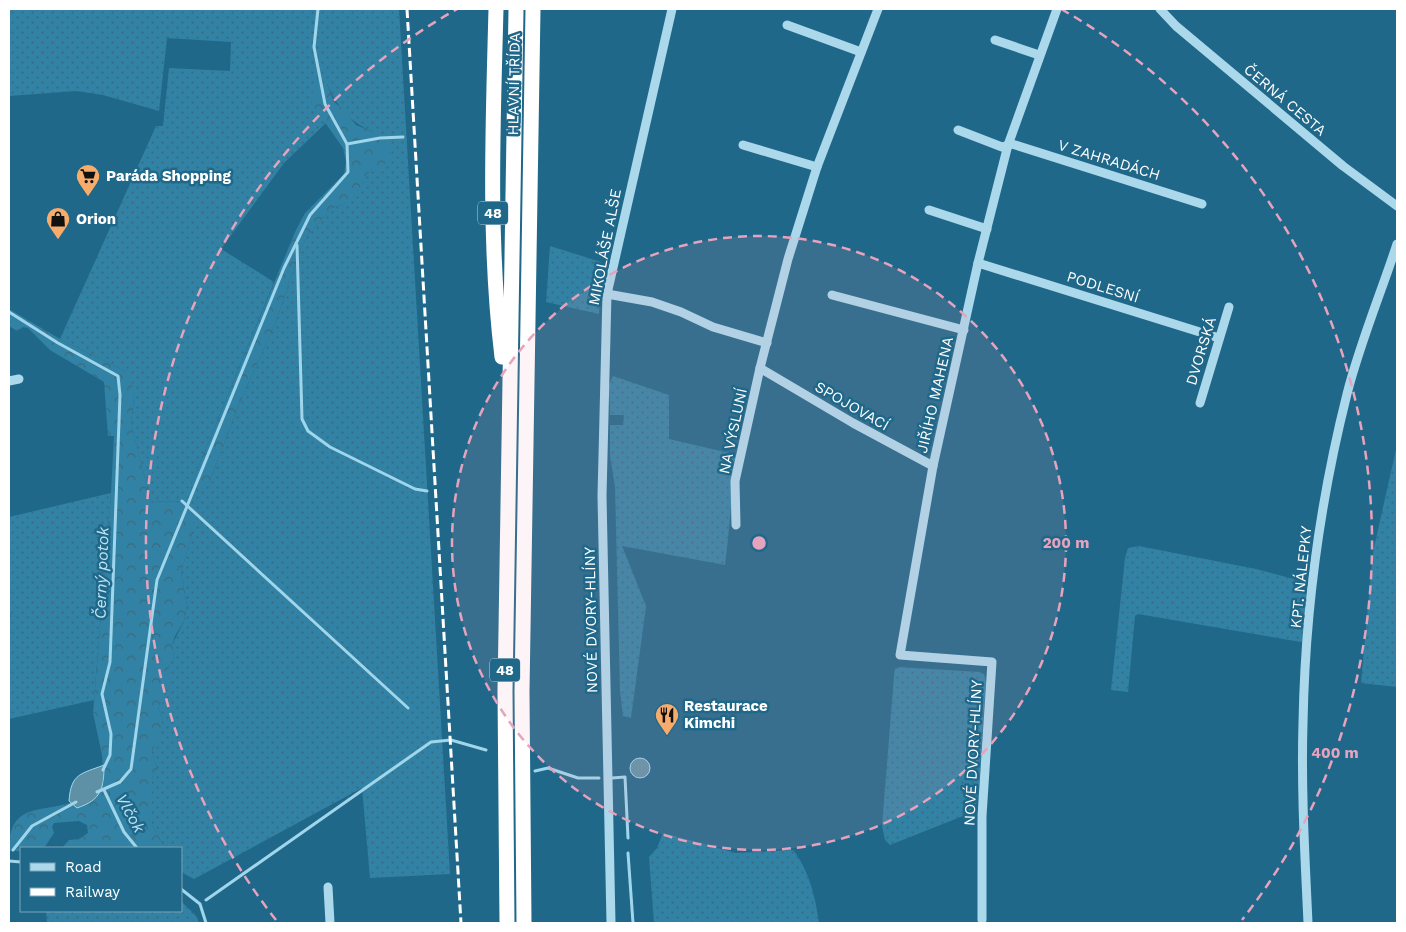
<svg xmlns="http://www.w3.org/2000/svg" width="1406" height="932" font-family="'Work Sans',sans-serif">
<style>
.grass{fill:url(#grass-dots);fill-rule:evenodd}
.forest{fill:url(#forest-crowns)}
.water{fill:#5f91a6;stroke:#9fd6ec}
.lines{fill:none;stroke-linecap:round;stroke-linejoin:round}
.stream{stroke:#9fd6ec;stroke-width:3}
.minor{stroke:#abd8eb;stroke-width:9}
.highway{stroke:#fff;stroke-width:15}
.rail{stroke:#fff;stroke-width:3;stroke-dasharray:9 4;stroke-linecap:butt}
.ring{fill:none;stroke:#e7a3bd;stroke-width:2.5;stroke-dasharray:9 6}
.labels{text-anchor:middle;stroke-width:5;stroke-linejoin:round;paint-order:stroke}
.shield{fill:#206889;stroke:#bcd2dc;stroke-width:1}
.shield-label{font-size:14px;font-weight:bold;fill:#fff}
.street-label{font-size:15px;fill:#fff;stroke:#206889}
.poi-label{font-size:15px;font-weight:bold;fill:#fff;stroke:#206889;text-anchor:start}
.water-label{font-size:16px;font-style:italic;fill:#bee4f3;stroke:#206889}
.centre{fill:#e7a3bd;stroke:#206889;stroke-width:2.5}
.ring-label{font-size:15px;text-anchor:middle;font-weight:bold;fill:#e7a3bd;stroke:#206889;stroke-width:5;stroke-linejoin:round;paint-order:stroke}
</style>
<defs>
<pattern id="grass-dots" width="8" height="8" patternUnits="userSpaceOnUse" patternTransform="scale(1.25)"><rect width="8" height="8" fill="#3182a4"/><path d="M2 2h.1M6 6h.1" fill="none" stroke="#3d6a7c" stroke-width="1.8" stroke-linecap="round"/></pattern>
<pattern id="forest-crowns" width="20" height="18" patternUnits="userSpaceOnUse" patternTransform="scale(1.25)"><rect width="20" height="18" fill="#3182a4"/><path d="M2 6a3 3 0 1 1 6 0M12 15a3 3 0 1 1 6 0" fill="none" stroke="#3d6a7c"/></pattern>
</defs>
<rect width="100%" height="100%" fill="#206889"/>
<g class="grass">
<path d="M9 9H399L450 874 370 878 362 788 194 879 181 872V848H165L152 825V779L157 768 152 752 162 719 158 707 167 670 174 657 172 645 184 621 187 606 181 572 193 531 182 501 151 502 131 423 134 398 125 371 60 339 156 126H163L169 68 230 71 231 42 167 38 159 111 103 95 76 91 9 96ZM327 84C336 106 351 123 373 132L371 169 344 204 332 208 308 235 301 248 275 324 239 404 209 483 192 493 191 485 274 282 221 249 284 163 327 122 318 113Z"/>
<polygon points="550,246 601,262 599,314 546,302"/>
<path d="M613 376 669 395V439L738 455C731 491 730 528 725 565L622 546 646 606 631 718 623 716 620 691 615 487 610 456V425H623L624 415H610L609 385Z"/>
<polygon points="1397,445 1397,687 1361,683 1373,552"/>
<polygon points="111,493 94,700 9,719 9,617 11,617 9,608 9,517"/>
<polygon points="1139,546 1256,569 1305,582 1307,608 1304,639 1301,642 1138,614 1135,616 1128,692 1111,690 1125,558 1128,548"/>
<polygon points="899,667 979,672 984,674 986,682 978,800 973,810 968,814 890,845 885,840 882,826 894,676 895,669"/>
<path d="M663 833 736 853 793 850C809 870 816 899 819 923H654L649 857 657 848Z"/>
<polygon points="181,901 197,917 199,923 47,923 46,911 181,911"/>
</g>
<g class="forest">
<polygon points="327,84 334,102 344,110 356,125 373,132 389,146 390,158 379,169 371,169 355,196 344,204 332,208 308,235 301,248 275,324 239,404 209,483 202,492 192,493 191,485 295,232 305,213 344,174 346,162 343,148 312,104 313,87"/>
<path d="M9 309 60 339 125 371 132 383 134 398 131 423 151 502 182 501 193 518V531L181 572 187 606 184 621 175 636 172 645 174 657 167 670 172 679 163 702 158 707 162 719V729L152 752 157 768 152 779V825L165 848H62L69 840 79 839 88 833 87 825 79 821 54 823 52 827 54 833 44 848H21V851H9C9 799 43 815 77 800 86 796 95 789 104 783L102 755 93 713 111 493 114 436H108L104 382 50 350 28 328 23 327 17 331 9 326Z"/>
</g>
<g class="water">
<circle cx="640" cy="768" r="10"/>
<path d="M104 765C104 789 101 800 77 808L69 801C71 773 81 774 104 765Z"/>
</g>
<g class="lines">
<g class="stream">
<polyline points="347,144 380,138 403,137"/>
<polyline points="297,245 302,419 308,431 330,447 415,489 427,491"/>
<polyline points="9,312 58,343 118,376 120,395 110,662 102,694 111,734 110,755 103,770"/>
<polyline points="182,501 408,708"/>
<polyline points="535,771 548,768 578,778 599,778"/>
<polyline points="612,778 625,777 628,838"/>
<polyline points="104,790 124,832 137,848"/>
<polyline points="97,792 120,782 131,769 157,580 284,268 310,215 348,172 347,144 325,104 314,47 318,9"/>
<polyline points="13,850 32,826 76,802"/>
<polyline points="628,853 633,923"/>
<polyline points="9,861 21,862"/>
<polyline points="181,889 200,904 206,923"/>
<polyline points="206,900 431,742 451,740 486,750"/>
</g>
<g class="minor">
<polyline points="1160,9 1176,26 1343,166 1397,206"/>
<polyline points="787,25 861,52"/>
<polyline points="995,40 1039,55"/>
<polyline points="958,130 1002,147 1012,144 1202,204"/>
<polyline points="743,145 817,167"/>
<polyline points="929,210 987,229"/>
<polyline points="978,263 1219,338"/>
<polyline points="607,294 652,302 681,312 713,327 767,343"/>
<polyline points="832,295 964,330"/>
<polyline points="760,368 853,423 933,466"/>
<polyline points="9,381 19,379"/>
<polyline points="1200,403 1229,307"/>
<polyline points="736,525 735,481 760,368 788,259 817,167 878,9"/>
<polyline points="328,887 330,923"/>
<polyline points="982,920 982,816 992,662 900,655 933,466 978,263 1008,145 1057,9"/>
<polyline points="611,923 602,496 607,294 672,9"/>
<path d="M1308 923C1305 857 1301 790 1303 723 1305 613 1320 501 1347 394 1360 343 1381 293 1397 244"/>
</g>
<g class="highway">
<path d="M496 9C493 125 488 241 502 357"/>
<polyline points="507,923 505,691 516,9"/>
<polyline points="524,923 522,692 533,9"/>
</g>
<polyline class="rail" points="407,9 461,923"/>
</g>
<circle cx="759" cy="543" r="307" fill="#e7a3bd" fill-opacity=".12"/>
<g class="ring">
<circle cx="759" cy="543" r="307"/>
<path d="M276 920A613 613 0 0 1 457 9M1061 9A613 613 0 0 1 1242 920"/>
</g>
<defs>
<g id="supermarket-pin" transform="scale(1.25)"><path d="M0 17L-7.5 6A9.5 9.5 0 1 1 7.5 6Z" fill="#f8ac6c" stroke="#206889"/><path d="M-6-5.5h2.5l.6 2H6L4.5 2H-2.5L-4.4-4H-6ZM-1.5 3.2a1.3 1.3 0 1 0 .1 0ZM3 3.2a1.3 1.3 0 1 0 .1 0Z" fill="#111"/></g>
<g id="shop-pin" transform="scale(1.25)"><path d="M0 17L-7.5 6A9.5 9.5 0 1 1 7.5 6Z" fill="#f8ac6c" stroke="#206889"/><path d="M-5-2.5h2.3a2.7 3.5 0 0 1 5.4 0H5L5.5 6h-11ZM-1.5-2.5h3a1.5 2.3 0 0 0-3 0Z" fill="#111"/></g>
<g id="restaurant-pin" transform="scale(1.25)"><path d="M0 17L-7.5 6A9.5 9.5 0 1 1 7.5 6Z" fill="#f8ac6c" stroke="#206889"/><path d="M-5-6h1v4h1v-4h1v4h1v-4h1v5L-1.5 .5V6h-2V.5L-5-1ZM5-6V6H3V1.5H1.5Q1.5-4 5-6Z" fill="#111"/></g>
</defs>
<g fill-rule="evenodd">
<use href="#supermarket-pin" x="88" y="176"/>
<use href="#shop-pin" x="58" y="219"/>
<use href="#restaurant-pin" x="667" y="715"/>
</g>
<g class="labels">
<g class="shield">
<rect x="478" y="201.5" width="30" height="23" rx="4"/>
<rect x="490" y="658.5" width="30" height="23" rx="4"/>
</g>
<g class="shield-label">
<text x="493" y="218">48</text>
<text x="505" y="675">48</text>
</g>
<g class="street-label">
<text transform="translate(514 84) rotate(-89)" y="5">HLAVNÍ TŘÍDA</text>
<text transform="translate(1285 100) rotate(40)" y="5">ČERNÁ CESTA</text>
<text transform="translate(1109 160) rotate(17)" y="5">V ZAHRADÁCH</text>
<text transform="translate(605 247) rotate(-79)" y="5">MIKOLÁŠE ALŠE</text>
<text transform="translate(1103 287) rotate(17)" y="5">PODLESNÍ</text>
<text transform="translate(1201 351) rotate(-73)" y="5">DVORSKÁ</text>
<text transform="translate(935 395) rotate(-77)" y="5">JIŘÍHO MAHENA</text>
<text transform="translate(852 406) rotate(30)" y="5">SPOJOVACÍ</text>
<text transform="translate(733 431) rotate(-78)" y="5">NA VÝSLUNÍ</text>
<text transform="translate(1301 577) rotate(-84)" y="5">KPT. NÁLEPKY</text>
<text transform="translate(591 620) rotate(-91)" y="5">NOVÉ DVORY-HLÍNY</text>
<text transform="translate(973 753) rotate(-87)" y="5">NOVÉ DVORY-HLÍNY</text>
</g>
<g class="poi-label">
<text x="106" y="181">Paráda Shopping</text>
<text x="76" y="224">Orion</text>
<text x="684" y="711">Restaurace<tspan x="684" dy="17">Kimchi</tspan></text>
</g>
<g class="water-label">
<text transform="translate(101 573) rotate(-88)" y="6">Černý potok</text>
<text transform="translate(131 813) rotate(61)" y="6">Vlčok</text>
</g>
</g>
<circle cx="759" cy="543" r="8" class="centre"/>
<g class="ring-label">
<text x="1066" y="548">200 m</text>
<text x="1335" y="758">400 m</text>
</g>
<rect width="1406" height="932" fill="none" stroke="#ffffff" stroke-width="20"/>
<rect x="20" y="847" width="162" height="65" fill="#206889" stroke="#79a4b8"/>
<rect x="30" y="863" width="25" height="8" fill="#abd8eb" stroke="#79a4b8"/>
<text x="65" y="872" font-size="15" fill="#ffffff">Road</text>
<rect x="30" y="888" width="25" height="8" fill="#ffffff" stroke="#79a4b8"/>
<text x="65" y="897" font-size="15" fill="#ffffff">Railway</text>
</svg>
